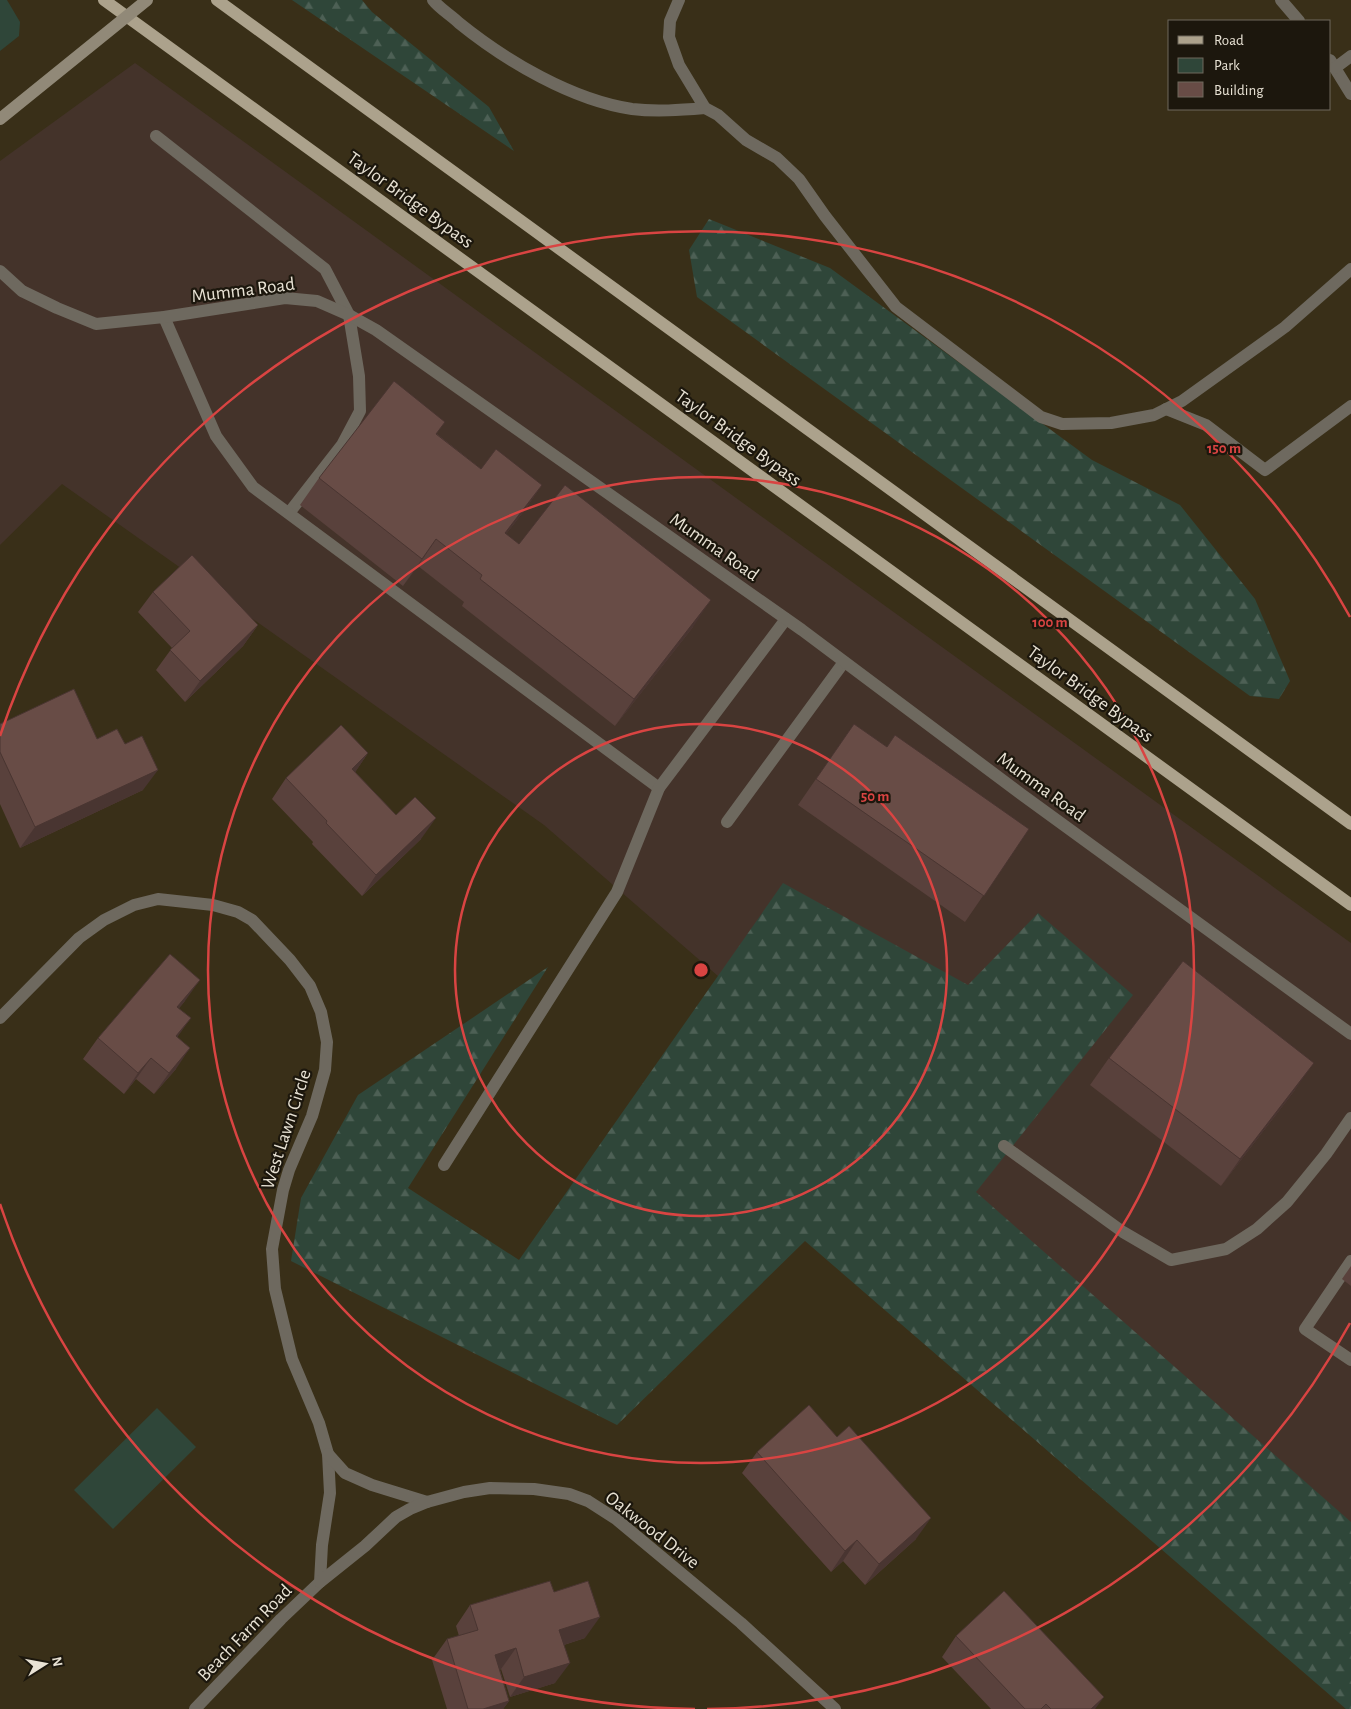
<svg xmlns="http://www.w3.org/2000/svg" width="1351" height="1709" font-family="'Alegreya Sans',sans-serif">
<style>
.commercial{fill:#44332a}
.green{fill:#2f4639}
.forest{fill:url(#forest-firs)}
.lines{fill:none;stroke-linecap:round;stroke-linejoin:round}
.service{stroke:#6e695f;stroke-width:12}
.minor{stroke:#6e695f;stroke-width:12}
.primary{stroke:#aca28c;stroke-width:12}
.secondary-bridge{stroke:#918978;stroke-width:12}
.wall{fill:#59413c}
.shaded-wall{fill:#493531}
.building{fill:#684c46;stroke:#493531}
.ring{fill:none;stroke:#d94442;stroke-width:2.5}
.labels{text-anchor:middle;stroke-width:4.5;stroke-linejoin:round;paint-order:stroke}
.street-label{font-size:19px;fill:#e8e2d4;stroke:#1c170d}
.centre{fill:#d94442;stroke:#1c170d;stroke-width:2.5}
.ring-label{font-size:15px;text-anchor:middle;font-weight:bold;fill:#d94442;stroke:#1c170d;stroke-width:4.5;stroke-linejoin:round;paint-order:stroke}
</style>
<defs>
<pattern id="forest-firs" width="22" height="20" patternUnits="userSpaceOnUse" patternTransform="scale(1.25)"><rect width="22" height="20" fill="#2f4639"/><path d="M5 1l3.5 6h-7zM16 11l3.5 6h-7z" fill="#4d6055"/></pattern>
</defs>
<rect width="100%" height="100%" fill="#392f18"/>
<polygon class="commercial" points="135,63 1351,943 1351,1526 544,825 62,484 0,545 0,161"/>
<g class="green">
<polygon points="0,0 7,0 20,22 19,36 0,51"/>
<polygon points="157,1408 196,1447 113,1529 74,1490"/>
</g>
<g class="forest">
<polygon points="292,0 362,0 372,12 489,107 514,151"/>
<polygon points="709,219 830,268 1092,460 1180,505 1255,599 1290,681 1279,699 1250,696 697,297 689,250"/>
<polygon points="783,883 968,985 1038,913 1133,995 976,1192 1351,1522 1351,1709 1346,1709 805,1241 617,1425 291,1261 301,1198 358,1095 548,967 408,1188 519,1260"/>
</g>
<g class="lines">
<g class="service">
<path d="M433 0C440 9 451 15 459 23 506 61 572 100 632 109 656 112 681 110 705 108"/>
<polyline points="679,0 670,21 669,37 679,65 705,108 718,115 746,140 777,158 799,179 825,216 896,307 1041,417 1062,424 1111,423 1154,415 1182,401 1285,327 1351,269"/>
<polyline points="1281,0 1299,21"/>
<polyline points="1330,60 1351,94"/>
<polyline points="1335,68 1351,56"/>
<polyline points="156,136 325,269 349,315 359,376 360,411 342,445 289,513"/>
<polyline points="164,317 216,436 253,487 659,788"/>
<polyline points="1166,409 1206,425 1265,470 1351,406"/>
<polyline points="727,822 844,662"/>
<polyline points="1004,1146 1123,1232 1171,1260 1226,1249 1257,1229 1287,1202 1326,1154 1351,1118"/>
<polyline points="444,1165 617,892 659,788 786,619"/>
<polyline points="1351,1261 1305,1329 1351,1360"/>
</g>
<g class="minor">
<polyline points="0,271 22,291 57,308 96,324 164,317 285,298 317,301 349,315 376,330 802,630 1021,794 1351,1034"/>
<polyline points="0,1018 79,938 104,920 134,905 158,899 213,905 238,912 252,920 290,960 310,986 321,1012 327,1042 325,1070 312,1116 289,1170 283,1190 272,1249 275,1289 292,1359 319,1423 328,1454 330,1493 322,1545 320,1582 281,1619 195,1709"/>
<polyline points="328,1454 345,1473 372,1485 427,1502 464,1492 490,1488 534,1489 569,1494 588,1501 616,1519 741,1623 835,1709"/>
<polyline points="320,1582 365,1546 396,1517 410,1509 427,1502"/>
</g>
<g class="primary">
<polyline points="104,0 1351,905"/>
<polyline points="217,0 1351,824"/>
</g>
<polyline class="secondary-bridge" points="0,119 147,0"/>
</g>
<g class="wall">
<polygon points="437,434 481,469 542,485 524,511 506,534 519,544 693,627 615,726 462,606 464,602 418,566 403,586 300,505 319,478"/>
<polygon points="153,592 258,625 243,646 185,702 156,670 172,648 138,612"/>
<polygon points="0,724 97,739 143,790 20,848 0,804"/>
<polygon points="854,724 887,747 1029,829 965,922 798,805"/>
<polygon points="368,753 355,772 396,815 421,839 362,896 312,844 313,842 272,799 286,778"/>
<polygon points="185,1001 179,1008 176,1069 154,1094 136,1079 124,1094 83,1059 98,1038"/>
<polygon points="1109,1058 1295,1090 1221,1186 1090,1085"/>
<polygon points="1351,1266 1351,1286 1342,1279"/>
<polygon points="837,1437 916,1539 865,1585 843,1561 831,1572 742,1473 757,1452"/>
<polygon points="554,1592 585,1638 564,1645 555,1683 510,1697 501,1669 500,1670 509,1701 503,1709 447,1709 432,1660 447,1639 459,1636 456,1626 470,1605"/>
<polygon points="956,1636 1095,1709 991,1709 942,1657"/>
</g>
<g class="shaded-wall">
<polygon points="542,485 524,511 486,560 505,533"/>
<polygon points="436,539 418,566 403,586 422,559"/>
<polygon points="711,600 693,627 615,726 634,699"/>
<polygon points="258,625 243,646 185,702 200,681"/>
<polygon points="368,753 354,774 352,769"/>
<polygon points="158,770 143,790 20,848 35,827"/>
<polygon points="436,818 421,839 362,896 376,875"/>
<polygon points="200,980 185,1001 163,1028 177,1007"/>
<polygon points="191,1018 176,1039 176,1036"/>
<polygon points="190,1048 176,1069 154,1094 169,1073"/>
<polygon points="151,1058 136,1079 124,1094 138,1073"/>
<polygon points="1314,1063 1295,1090 1221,1186 1240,1159"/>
<polygon points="931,1518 916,1539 865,1585 879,1564"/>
<polygon points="857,1540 843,1561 831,1572 845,1551"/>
<polygon points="600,1617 585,1638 545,1651 559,1630"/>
<polygon points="516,1648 501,1669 481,1676 495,1655"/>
<polygon points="570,1663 555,1683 510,1697 524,1677"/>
<polygon points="1104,1697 1095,1709 1091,1709"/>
<polygon points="509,1701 503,1709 483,1709"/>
</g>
<g class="building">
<polygon points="394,381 445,422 436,434 481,469 496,449 542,485 505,533 519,544 565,485 711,600 634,699 480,579 482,575 436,539 422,559 319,478"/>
<polygon points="192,555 258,625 200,681 170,650 190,631 153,592"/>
<polygon points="74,689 97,739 117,729 125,744 142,736 158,770 35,827 0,752 0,724"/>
<polygon points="854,724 887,747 895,735 1029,829 984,896 816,779"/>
<polygon points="341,725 368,753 352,769 396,815 415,797 436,818 376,875 326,823 327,821 286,778"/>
<polygon points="170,954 200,980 177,1007 191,1018 176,1036 190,1048 169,1073 151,1058 138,1073 98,1038"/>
<polygon points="1183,961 1314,1063 1240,1159 1109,1058"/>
<polygon points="809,1405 837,1437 849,1426 931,1518 879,1564 857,1540 845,1551 757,1452"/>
<polygon points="550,1581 554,1592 588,1581 600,1617 559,1630 570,1663 524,1677 516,1648 495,1655 509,1701 483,1709 468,1709 447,1639 478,1630 470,1605"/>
<polygon points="1004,1591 1104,1697 1091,1709 1051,1709 1046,1704 1041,1709 1025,1709 956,1636"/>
</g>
<g class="ring">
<circle cx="701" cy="970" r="246"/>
<circle cx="701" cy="970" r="493"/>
<path d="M1350 1323A739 739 0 0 1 707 1709M695 1709A739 739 0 0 1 0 1204M0 736A739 739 0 0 1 1350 617"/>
</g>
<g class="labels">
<g class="street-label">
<text transform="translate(411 199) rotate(36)" y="7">Taylor Bridge Bypass</text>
<text transform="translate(243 289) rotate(-7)" y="7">Mumma Road</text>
<text transform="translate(739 437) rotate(36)" y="7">Taylor Bridge Bypass</text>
<text transform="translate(715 546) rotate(35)" y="7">Mumma Road</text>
<text transform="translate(1091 693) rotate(36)" y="7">Taylor Bridge Bypass</text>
<text transform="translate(1042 786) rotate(36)" y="7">Mumma Road</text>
<text transform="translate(285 1129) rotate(-72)" y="7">West Lawn Circle</text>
<text transform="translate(653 1529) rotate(38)" y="7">Oakwood Drive</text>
<text transform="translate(244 1632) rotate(-46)" y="7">Beach Farm Road</text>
</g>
</g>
<circle cx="701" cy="970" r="8" class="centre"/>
<g class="ring-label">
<text x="1224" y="453">150 m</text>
<text x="1050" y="627">100 m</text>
<text x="875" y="801">50 m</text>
</g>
<rect x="1168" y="20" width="162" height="90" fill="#1c170d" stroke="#6e685d"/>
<rect x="1178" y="36" width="25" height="8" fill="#aca28c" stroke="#6e685d"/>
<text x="1214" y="45" font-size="15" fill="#e8e2d4">Road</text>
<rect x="1178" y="58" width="25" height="15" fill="#2f4639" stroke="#6e685d"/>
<text x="1214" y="70" font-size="15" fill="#e8e2d4">Park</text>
<rect x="1178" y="82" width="25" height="15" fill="#684c46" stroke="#6e685d"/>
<text x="1214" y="95" font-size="15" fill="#e8e2d4">Building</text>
<g transform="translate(45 1664) rotate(79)" stroke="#1c170d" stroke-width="4" paint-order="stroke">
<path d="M0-4L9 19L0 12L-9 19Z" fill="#e8e2d4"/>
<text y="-8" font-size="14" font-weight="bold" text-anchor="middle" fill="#e8e2d4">N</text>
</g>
</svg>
